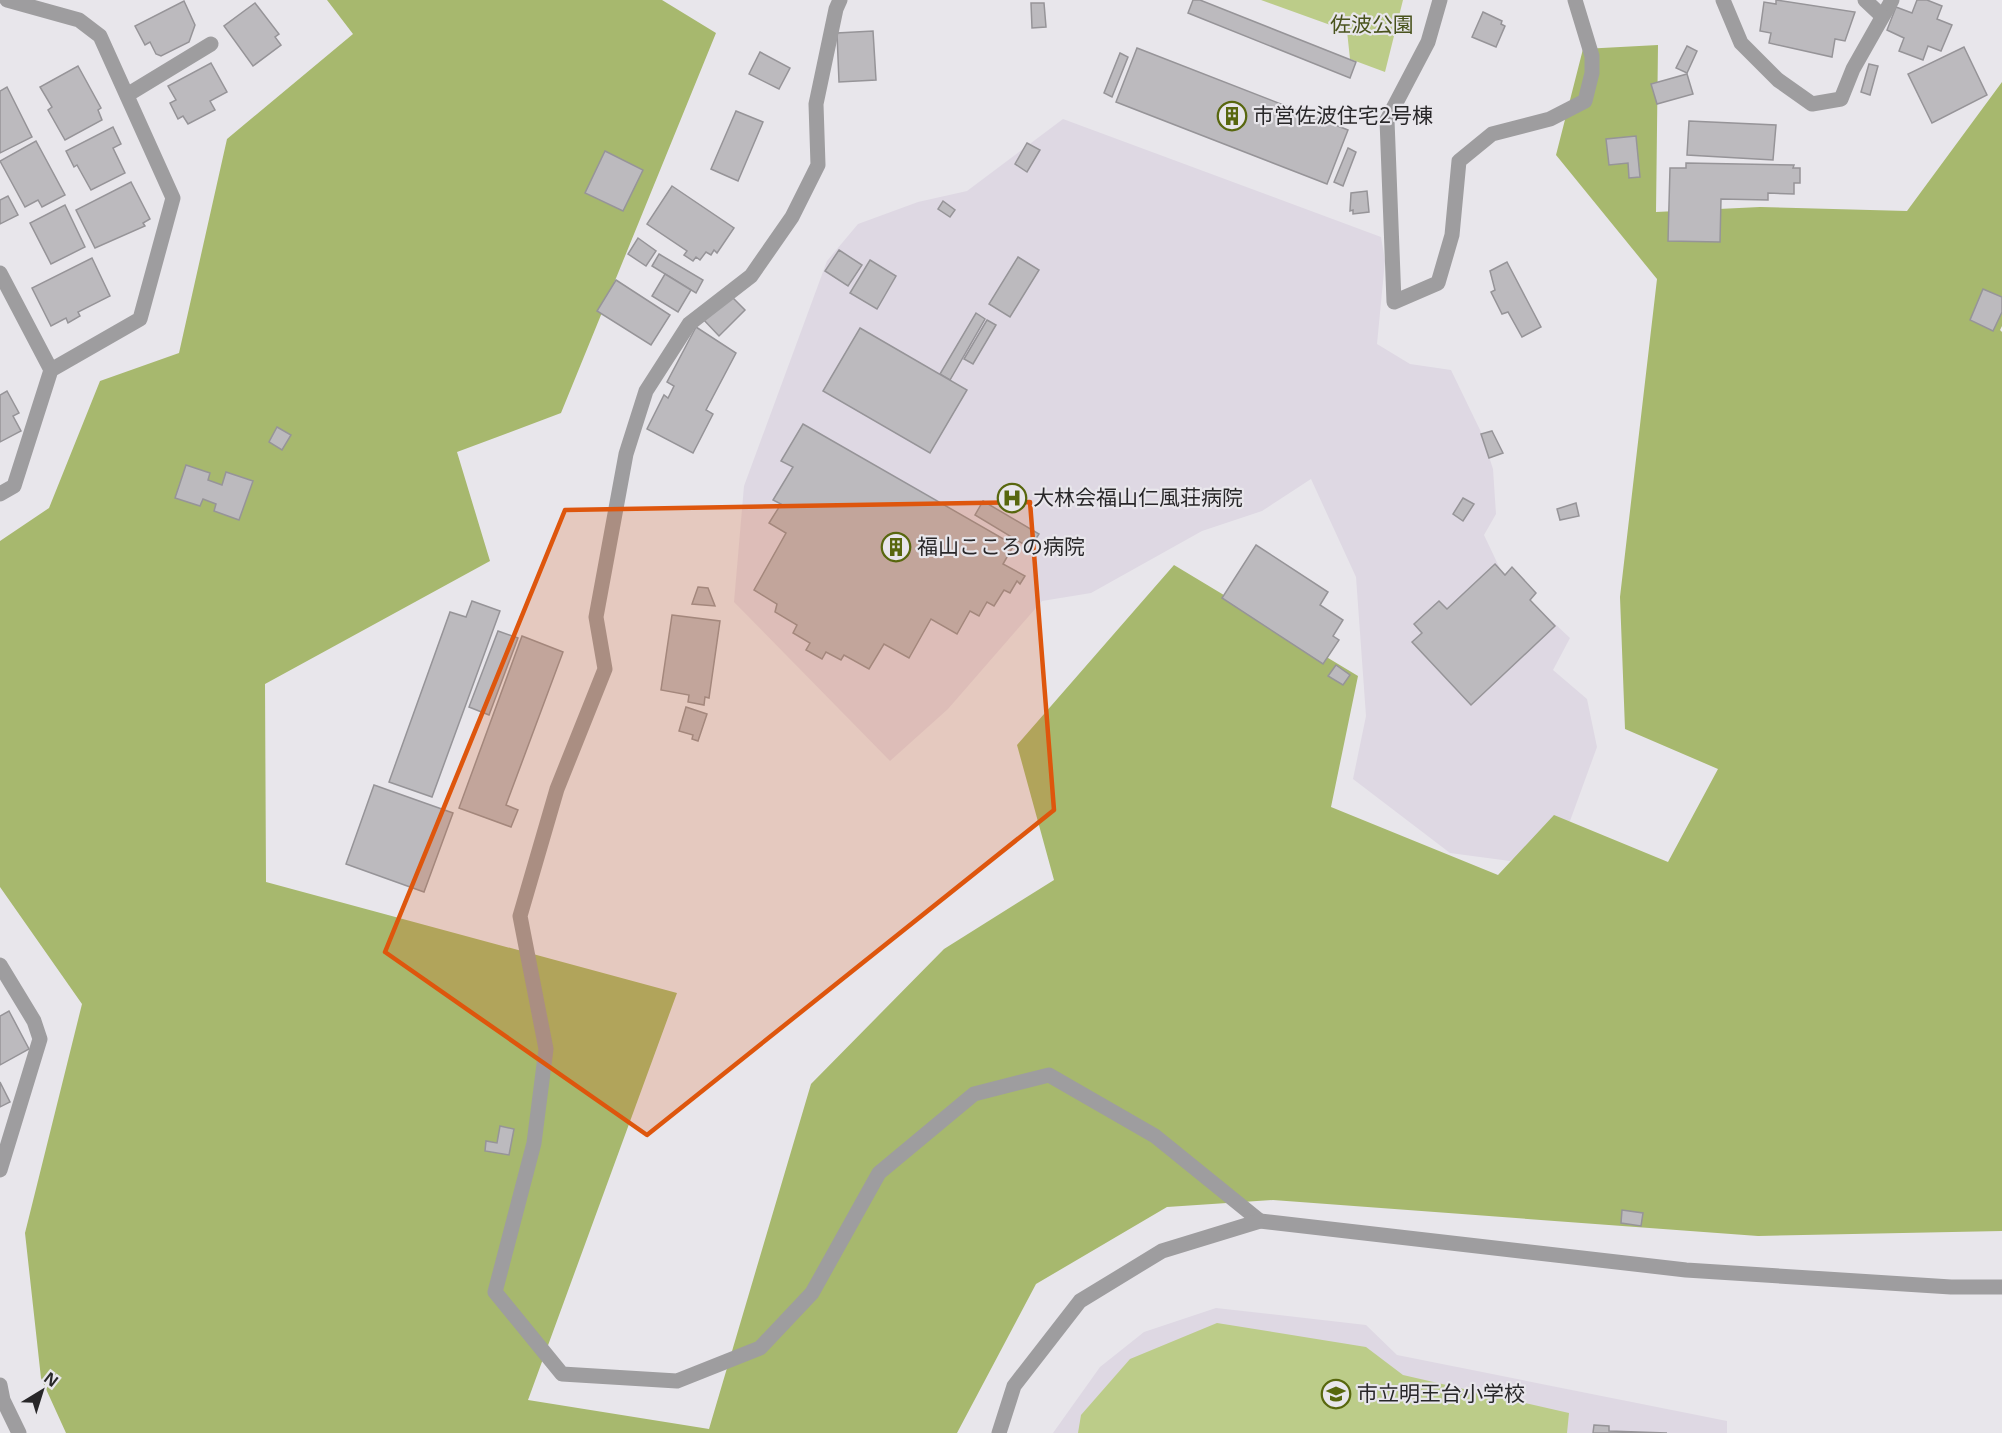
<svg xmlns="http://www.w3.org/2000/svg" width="2002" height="1433" font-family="'Open Sans','Noto Sans JP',sans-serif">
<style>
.built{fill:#ded8e3}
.green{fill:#bccc89}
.forest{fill:#a7b86e}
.building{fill:#bcbabe;stroke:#969498;stroke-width:1.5}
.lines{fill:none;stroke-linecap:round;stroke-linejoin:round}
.minor{stroke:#9e9d9f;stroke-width:15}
.marked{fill:#de560d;fill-opacity:0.2;stroke:#de560d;stroke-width:4.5;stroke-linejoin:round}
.labels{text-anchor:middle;stroke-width:4.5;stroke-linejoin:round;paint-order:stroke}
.park-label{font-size:21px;fill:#49531d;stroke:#e8e6eb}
.poi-label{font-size:21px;fill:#282729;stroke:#e8e6eb;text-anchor:start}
</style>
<rect width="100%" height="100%" fill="#e8e6eb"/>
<g class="built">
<polygon points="1063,119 1381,237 1385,261 1377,344 1410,364 1451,370 1481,432 1493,469 1496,514 1484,535 1503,575 1570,638 1553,670 1587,699 1597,747 1570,821 1510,861 1450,853 1353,779 1366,716 1356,577 1311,479 1262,511 1202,531 1091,593 1042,601 948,709 890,761 734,602 744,486 827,261 858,224 918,202 967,191"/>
<polygon points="1216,1308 1366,1325 1397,1355 1727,1421 1727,1433 1053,1433 1100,1367 1144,1332"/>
</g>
<g class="green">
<polygon points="1261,0 1403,0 1385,72 1350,59 1347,31"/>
<polygon points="1217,1323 1366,1347 1403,1375 1569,1413 1567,1433 1078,1433 1081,1415 1130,1359"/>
</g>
<polygon class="forest" points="327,0 662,0 716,33 561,413 457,452 490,561 265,684 266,882 677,993 528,1400 709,1429 811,1084 944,949 1054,880 1017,745 1174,565 1358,676 1331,807 1498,875 1554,815 1668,862 1718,769 1625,729 1620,597 1657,279 1556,155 1583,49 1658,45 1656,212 1760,207 1907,211 2002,82 2002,326 2000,330 2002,332 2002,1231 1758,1236 1273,1200 1167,1207 1036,1284 957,1433 66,1433 41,1378 25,1233 82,1004 0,887 0,541 49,508 100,381 179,353 227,139 353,34"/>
<g class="building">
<polygon points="1193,0 1200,0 1356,62 1350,78 1188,13"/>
<polygon points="1776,0 1855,12 1845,41 1835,39 1832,57 1769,43 1771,33 1760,31 1764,2 1776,4"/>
<polygon points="1917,0 1927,0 1942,6 1937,19 1952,25 1941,51 1928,46 1923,60 1899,51 1904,38 1887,30 1896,7 1912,13"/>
<polygon points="184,1 195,25 189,42 161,56 156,54 150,42 145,45 135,26"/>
<polygon points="255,3 279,34 275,37 281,45 253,66 224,26"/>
<polygon points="1031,3 1044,3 1046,27 1032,28"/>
<polygon points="1483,12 1502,21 1501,24 1505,26 1496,47 1472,37"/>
<polygon points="873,31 876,80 839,82 837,33"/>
<polygon points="1687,46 1697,51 1687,73 1676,68"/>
<polygon points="1964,47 1987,95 1932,123 1908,74"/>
<polygon points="1137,48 1348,130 1327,184 1116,102"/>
<polygon points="760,52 790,68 779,89 749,74"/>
<polygon points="1120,53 1128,57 1112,97 1104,93"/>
<polygon points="211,63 227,92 210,101 215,110 188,124 183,116 178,119 170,103 176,100 168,86"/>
<polygon points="1869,64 1878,66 1870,95 1861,92"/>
<polygon points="78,66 101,108 98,110 102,120 65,140 48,110 52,107 40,87"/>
<polygon points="1687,74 1693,94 1657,104 1651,84"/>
<polygon points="7,87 32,137 0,153 0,91"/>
<polygon points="736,111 763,122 738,181 711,169"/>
<polygon points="1689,121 1776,125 1773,160 1687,155"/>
<polygon points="113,127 121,144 113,148 125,173 91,190 77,165 74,167 66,151"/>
<polygon points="1636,136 1640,177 1629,178 1628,163 1609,165 1606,139"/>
<polygon points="36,141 65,195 42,207 38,200 25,207 0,161"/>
<polygon points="1027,143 1040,150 1027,172 1015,164"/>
<polygon points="1348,148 1356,152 1343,186 1334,182"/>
<polygon points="605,151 643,170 623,211 585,193"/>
<polygon points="1686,163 1794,165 1793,168 1800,168 1800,183 1794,183 1794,194 1768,193 1768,200 1721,199 1720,242 1668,241 1670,168 1686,168"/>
<polygon points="131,182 150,219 143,223 145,226 95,248 76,210"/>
<polygon points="672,186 734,228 717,253 714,250 711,255 706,252 700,260 696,257 693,261 684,255 687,251 647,224"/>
<polygon points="1367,191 1369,212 1353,214 1353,210 1350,211 1351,193"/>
<polygon points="8,196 18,215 0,224 0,200"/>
<polygon points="943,201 955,210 950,217 938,209"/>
<polygon points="65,205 85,247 51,264 30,223"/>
<polygon points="638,238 656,251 646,266 628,254"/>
<polygon points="839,250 862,265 848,286 825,271"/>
<polygon points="659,254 703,280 696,293 652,266"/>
<polygon points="1018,257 1039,270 1010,317 989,304"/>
<polygon points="92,258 110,296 78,312 80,316 68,323 66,318 51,326 32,288"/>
<polygon points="870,260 896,276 877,309 850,293"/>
<polygon points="1507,262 1541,327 1522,337 1508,312 1502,314 1491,292 1495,290 1490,271"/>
<polygon points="665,274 691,290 678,312 652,296"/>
<polygon points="616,280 670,315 651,345 597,311"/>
<polygon points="1983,289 2002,297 2002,312 1993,331 1970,320"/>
<polygon points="727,292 745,310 719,336 702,318"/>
<polygon points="976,313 985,319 950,380 940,374"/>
<polygon points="987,320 996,325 973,364 964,359"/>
<polygon points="696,327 736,353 706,410 713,414 693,453 647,429 664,395 668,398 674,386 667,382"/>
<polygon points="860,328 967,390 930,453 823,391"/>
<polygon points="7,391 19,413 13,416 21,431 0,442 0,395"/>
<polygon points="803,424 1014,545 1003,564 1025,576 1020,584 1017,581 1010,593 1004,590 994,606 987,602 979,616 970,611 957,634 931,619 909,658 884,644 869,669 844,655 841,660 826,652 822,659 806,650 810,643 793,633 797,625 775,612 777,604 754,590 786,533 769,523 781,504 773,500 793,467 781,461"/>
<polygon points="277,427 291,435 282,450 269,442"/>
<polygon points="1492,431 1503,453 1489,458 1481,434"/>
<polygon points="186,465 210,473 208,480 222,485 226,472 253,481 239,520 214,511 216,504 203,499 200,506 175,498"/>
<polygon points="1463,498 1474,504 1463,521 1453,514"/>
<polygon points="983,501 1039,534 1030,548 975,515"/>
<polygon points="1576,503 1579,516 1560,520 1557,509"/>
<polygon points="1256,545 1328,592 1320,605 1343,620 1333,636 1339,640 1323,664 1222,598"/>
<polygon points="1495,564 1505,575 1512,567 1536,593 1530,600 1555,626 1471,705 1412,642 1422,633 1414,624 1439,601 1447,609"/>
<polygon points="698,587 708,588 715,606 692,604"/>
<polygon points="472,601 500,611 432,797 389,782 450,612 466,617"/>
<polygon points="672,615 720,621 709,698 705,697 704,705 688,702 689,695 661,690"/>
<polygon points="498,631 518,638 489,715 469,707"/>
<polygon points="522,636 563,652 506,805 518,810 511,827 459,808"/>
<polygon points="1336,665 1350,675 1343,685 1328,676"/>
<polygon points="686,707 707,714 698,741 692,739 693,735 679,731"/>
<polygon points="374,785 453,813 424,892 346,864"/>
<polygon points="9,1011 29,1049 0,1065 0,1016"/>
<polygon points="0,1082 10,1102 0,1107"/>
<polygon points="500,1126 514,1129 509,1155 485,1151 486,1141 497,1143"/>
<polygon points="1622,1210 1643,1213 1641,1226 1621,1223"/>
<polygon points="1594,1425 1609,1426 1609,1431 1667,1433 1593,1433"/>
</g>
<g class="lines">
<g class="minor">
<polyline points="840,0 836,9 816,104 818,165 792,217 751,276 689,324 646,391 626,454 596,617 605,669 557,789 520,916 546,1049 534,1143 495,1292 562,1374 677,1381 760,1348 812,1293 879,1173 974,1094 1049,1075 1155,1136 1260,1221"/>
<polyline points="1440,0 1428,42 1387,120 1394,302 1438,283 1452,235 1459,161 1492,134 1550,119 1585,101 1592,73 1592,56 1575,0"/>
<polyline points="1723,0 1741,43 1778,80 1812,104 1841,99 1853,69 1892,0"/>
<polyline points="1865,0 1882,16"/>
<polyline points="127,95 211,44"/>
<polyline points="0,273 51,370"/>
<polyline points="0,494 14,486 51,370 140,319 173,198 100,36 79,20 7,0"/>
<polyline points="0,965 34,1021 40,1039 0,1170"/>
<polyline points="0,1385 3,1400 19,1433"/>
<polyline points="999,1433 1014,1386 1080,1301 1162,1251 1260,1221 1686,1270 1951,1287 2002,1287"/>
</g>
</g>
<path class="marked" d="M1030 502 1054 810 647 1135 385 952 565 510Z"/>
<defs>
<g id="building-ring" transform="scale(1.5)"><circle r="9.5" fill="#e8e6eb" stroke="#58670e" stroke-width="1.5"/><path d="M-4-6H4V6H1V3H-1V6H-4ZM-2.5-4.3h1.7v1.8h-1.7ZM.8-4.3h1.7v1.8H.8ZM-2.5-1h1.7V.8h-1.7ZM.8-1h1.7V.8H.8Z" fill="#58670e"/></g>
<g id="hospital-ring" transform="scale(1.5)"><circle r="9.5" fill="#e8e6eb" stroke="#58670e" stroke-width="1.5"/><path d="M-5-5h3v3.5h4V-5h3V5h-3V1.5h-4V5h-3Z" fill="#58670e"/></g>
<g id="school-ring" transform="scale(1.5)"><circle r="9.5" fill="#e8e6eb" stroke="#58670e" stroke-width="1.5"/><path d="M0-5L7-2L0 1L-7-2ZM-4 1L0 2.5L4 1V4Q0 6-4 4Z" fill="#58670e"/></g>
</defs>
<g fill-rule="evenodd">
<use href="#building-ring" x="1232" y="116"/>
<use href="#hospital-ring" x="1012" y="498"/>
<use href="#building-ring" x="896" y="547"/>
<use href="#school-ring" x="1336" y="1394"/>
</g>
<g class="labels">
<g class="park-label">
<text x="1372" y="32">佐波公園</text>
</g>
<g class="poi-label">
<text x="1253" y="123">市営佐波住宅2号棟</text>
<text x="1033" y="505">大林会福山仁風荘病院</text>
<text x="917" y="554">福山こころの病院</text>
<text x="1357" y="1401">市立明王台小学校</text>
</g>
</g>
<g transform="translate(42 1391) rotate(38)" stroke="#e8e6eb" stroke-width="4.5" paint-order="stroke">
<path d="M0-4.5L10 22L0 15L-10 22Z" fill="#282729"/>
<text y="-9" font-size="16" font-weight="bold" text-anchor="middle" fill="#282729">N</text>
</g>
</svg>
